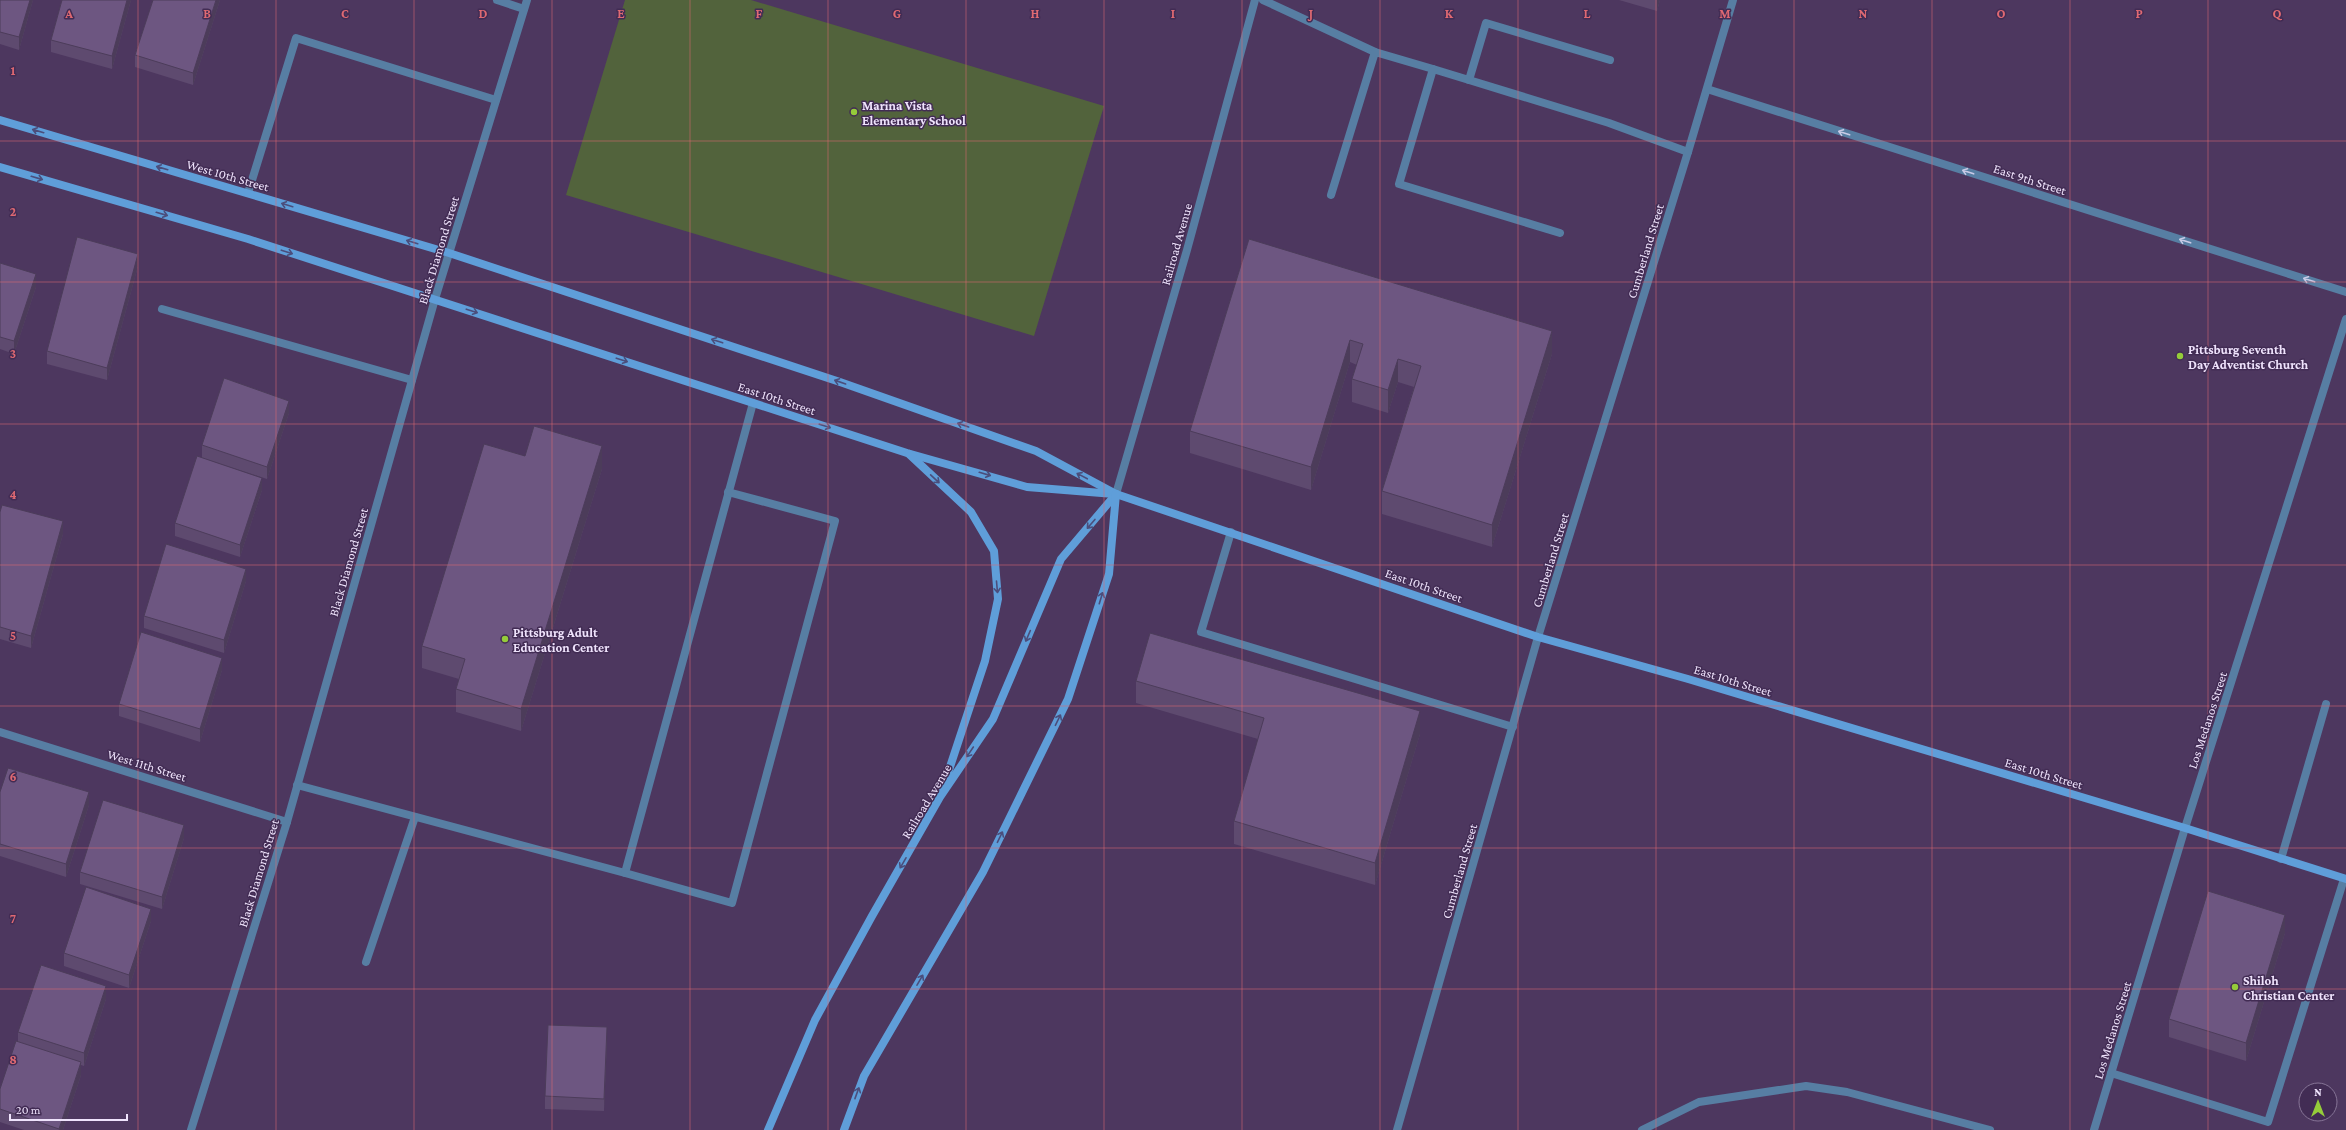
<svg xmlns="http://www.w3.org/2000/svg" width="2346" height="1130" font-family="'Crimson Pro',serif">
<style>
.green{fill:#52633c}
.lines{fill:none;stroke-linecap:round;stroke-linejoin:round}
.service{stroke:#577ea3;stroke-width:8}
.minor{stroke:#577ea3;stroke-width:8}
.tertiary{stroke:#577ea3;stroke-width:8}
.secondary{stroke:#5f9ed9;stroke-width:8}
.wall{fill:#5e4a6f}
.shaded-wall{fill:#4c3c5a}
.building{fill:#6d5681;stroke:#4c3c5a}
.oneway{stroke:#4b4e7c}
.oneway2{stroke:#c9cae6}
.grid{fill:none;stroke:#df6972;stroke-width:1;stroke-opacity:0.55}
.poi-dot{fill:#95cc3a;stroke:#422c54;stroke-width:1.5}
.labels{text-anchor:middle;stroke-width:3;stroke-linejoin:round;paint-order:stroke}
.poi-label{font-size:13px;font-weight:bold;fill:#efe3fc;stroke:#422c54;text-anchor:start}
.street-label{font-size:13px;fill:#efe3fc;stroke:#422c54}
.grid-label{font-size:13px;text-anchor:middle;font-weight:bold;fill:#df6972;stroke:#422c54;stroke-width:3;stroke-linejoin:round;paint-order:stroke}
</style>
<rect width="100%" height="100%" fill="#4d375f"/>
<polygon class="green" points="625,0 751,0 1104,106 1034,336 566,195"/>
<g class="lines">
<g class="service">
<polyline points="497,0 524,9"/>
<polyline points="1263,0 1375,52"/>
<polyline points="1469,80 1609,123 1688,152"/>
<polyline points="248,193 296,38 496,100"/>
<polyline points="1331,195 1375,52 1433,69"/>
<polyline points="1560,233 1399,184 1433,69 1469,80 1486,23 1610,60"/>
<polyline points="162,309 412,380"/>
<polyline points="1231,532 1201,632 1513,727"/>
<polyline points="297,785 625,873 753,403"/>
<polyline points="2281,859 2326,704"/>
<polyline points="625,873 732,903 835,521 728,492"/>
<polyline points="366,962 415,817"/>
<polyline points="2111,1073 2268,1122 2344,879"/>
<polyline points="1642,1130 1699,1102 1806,1086 1847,1092 1990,1130"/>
</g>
<g class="minor">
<polyline points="1707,89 2346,292"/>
<polyline points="0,732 287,822"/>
<polyline points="191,1130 287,822 435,299 527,0"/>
<polyline points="1397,1130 1538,637 1688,152 1733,0"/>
<polyline points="2094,1130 2185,828 2346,319"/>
</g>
<polyline class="tertiary" points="1116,494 1187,250 1255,0"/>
<g class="secondary">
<polyline points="0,120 449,253 840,382 1036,451 1116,494 1538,637 1688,679 2185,828 2346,879"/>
<polyline points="0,167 248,239 907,453 1027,487 1114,494"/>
<polyline points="909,454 971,512 994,551 998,599 985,661 943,788"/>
<polyline points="768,1130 815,1020 872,916 940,797 993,719 1061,559 1116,494"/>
<polyline points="844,1130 864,1076 983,872 1068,699 1109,574 1116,494"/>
</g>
</g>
<g class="wall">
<polygon points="0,0 33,0 19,50 0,44"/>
<polygon points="62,0 131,0 112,69 51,52 51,40"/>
<polygon points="153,0 220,0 193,85 135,67 135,55"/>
<polygon points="1619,0 1660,0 1657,11"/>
<polygon points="1249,239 1552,354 1492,547 1382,514 1382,491 1414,387 1398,382 1388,413 1352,402 1352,379 1357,365 1350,362 1311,490 1190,453 1190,431"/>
<polygon points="0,263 36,287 14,354 0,349"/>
<polygon points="138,266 107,380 47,364 47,351"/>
<polygon points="289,413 267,479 202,458 202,445"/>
<polygon points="525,456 602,469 521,731 456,712 456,689 459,679 422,668 422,646"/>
<polygon points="262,490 240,557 175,536 175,523"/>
<polygon points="0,512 63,534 31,648 0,639"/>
<polygon points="246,581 224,653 144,628 144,616"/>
<polygon points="222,670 200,742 119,716 119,704"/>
<polygon points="1136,681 1420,734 1375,885 1234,844 1234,821 1258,739 1136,703"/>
<polygon points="0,792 89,805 66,877 0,856"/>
<polygon points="184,838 162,909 80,884 80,872"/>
<polygon points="151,921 129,988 64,966 64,953"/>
<polygon points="2285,933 2246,1061 2169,1037 2169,1019"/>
<polygon points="106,999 84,1066 81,1065 81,1075 63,1130 24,1130 0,1122 0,1089 18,1042 18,1032"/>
<polygon points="607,1040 604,1111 545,1109 545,1096"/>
</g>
<g class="shaded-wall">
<polygon points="30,0 33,0 19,50 19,37"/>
<polygon points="127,0 131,0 112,69 112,56"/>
<polygon points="216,0 220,0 193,85 193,73"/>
<polygon points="1657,0 1660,0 1657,11"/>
<polygon points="138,254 138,266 107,380 107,368"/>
<polygon points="36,274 36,287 14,354 14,341"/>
<polygon points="1552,331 1552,354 1492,547 1492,525"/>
<polygon points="1350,340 1350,362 1311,490 1311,467"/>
<polygon points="1398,359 1398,382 1388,413 1388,390"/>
<polygon points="289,401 289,413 267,479 267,467"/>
<polygon points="602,446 602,469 521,731 521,709"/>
<polygon points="262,478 262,490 240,557 240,545"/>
<polygon points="63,521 63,534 31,648 31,636"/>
<polygon points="246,569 246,581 224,653 224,640"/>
<polygon points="222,658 222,670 200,742 200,729"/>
<polygon points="1420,711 1420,734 1375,885 1375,863"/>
<polygon points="89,792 89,805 66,877 66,864"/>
<polygon points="184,825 184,838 162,909 162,897"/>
<polygon points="151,909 151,921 129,988 129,975"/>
<polygon points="2285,915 2285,933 2246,1061 2246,1043"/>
<polygon points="106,986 106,999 84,1066 84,1053"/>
<polygon points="607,1027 607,1040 604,1111 604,1099"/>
<polygon points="81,1062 81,1075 63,1130 59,1130"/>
</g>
<g class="building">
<polygon points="0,0 30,0 19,37 0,32"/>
<polygon points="62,0 127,0 112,56 51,40"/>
<polygon points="153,0 216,0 193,73 135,55"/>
<polygon points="77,237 138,254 107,368 47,351"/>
<polygon points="1249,239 1552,331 1492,525 1382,491 1421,366 1398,359 1388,390 1352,379 1363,344 1350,340 1311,467 1190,431"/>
<polygon points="0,263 36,274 14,341 0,337"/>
<polygon points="224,378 289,401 267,467 202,445"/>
<polygon points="534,426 602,446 521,709 456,689 465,659 422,646 484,444 525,456"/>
<polygon points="197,456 262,478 240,545 175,523"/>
<polygon points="2,505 63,521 31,636 0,627 0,512"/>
<polygon points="166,544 246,569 224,640 144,616"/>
<polygon points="141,632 222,658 200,729 119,704"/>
<polygon points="1150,633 1420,711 1375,863 1234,821 1264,718 1136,681"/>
<polygon points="8,768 89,792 66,864 0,844 0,792"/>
<polygon points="103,800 184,825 162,897 80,872"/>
<polygon points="86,887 151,909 129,975 64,953"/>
<polygon points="2208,891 2285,915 2246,1043 2169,1019"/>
<polygon points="41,965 106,986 84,1053 18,1032"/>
<polygon points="548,1025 607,1027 604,1099 545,1096"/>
<polygon points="16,1041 81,1062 59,1129 0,1109 0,1089"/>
</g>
<defs><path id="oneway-shaft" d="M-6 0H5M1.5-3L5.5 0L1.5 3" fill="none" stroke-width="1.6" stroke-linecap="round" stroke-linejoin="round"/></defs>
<g class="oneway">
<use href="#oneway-shaft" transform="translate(38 131) rotate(-164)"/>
<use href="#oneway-shaft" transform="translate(162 168) rotate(-164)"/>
<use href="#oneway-shaft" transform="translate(37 178) rotate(16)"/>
<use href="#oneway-shaft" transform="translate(287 205) rotate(-163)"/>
<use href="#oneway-shaft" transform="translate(162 214) rotate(16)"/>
<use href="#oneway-shaft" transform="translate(412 242) rotate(-163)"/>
<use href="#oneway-shaft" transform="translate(287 252) rotate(18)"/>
<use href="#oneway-shaft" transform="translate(472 311) rotate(18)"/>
<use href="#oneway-shaft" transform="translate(717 341) rotate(-162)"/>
<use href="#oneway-shaft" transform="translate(622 360) rotate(18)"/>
<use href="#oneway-shaft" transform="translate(840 382) rotate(-161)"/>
<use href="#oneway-shaft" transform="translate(963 425) rotate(-161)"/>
<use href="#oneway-shaft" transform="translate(825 426) rotate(18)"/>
<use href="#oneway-shaft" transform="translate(985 474) rotate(16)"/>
<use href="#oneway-shaft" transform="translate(1082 476) rotate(-152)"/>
<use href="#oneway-shaft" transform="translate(935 479) rotate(43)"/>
<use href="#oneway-shaft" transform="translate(1091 524) rotate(131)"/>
<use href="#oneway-shaft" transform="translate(997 587) rotate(85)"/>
<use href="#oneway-shaft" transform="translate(1101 598) rotate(-73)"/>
<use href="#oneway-shaft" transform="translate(1028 636) rotate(113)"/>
<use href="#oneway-shaft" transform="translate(1058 720) rotate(-64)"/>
<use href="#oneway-shaft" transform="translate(970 752) rotate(124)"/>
<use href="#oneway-shaft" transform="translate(1000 837) rotate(-64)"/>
<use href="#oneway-shaft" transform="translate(903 863) rotate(120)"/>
<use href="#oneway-shaft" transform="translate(920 980) rotate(-60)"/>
<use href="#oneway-shaft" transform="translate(857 1093) rotate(-70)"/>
</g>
<g class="oneway2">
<use href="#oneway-shaft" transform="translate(1844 133) rotate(-162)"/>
<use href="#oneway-shaft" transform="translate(1968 172) rotate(-162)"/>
<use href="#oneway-shaft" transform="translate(2185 241) rotate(-162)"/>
<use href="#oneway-shaft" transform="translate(2309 280) rotate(-162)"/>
</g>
<path class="grid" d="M138 0V1130M276 0V1130M414 0V1130M552 0V1130M690 0V1130M828 0V1130M966 0V1130M1104 0V1130M1242 0V1130M1380 0V1130M1518 0V1130M1656 0V1130M1794 0V1130M1932 0V1130M2070 0V1130M2208 0V1130M0 141H2346M0 282H2346M0 424H2346M0 565H2346M0 706H2346M0 848H2346M0 989H2346"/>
<g class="poi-dot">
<circle cx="854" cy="112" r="4"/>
<circle cx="2180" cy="356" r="4"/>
<circle cx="505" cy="639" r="4"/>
<circle cx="2235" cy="987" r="4"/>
</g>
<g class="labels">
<g class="poi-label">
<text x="862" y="110">Marina Vista<tspan x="862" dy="15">Elementary School</tspan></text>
<text x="2188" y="354">Pittsburg Seventh<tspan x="2188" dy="15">Day Adventist Church</tspan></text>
<text x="513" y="637">Pittsburg Adult<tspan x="513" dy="15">Education Center</tspan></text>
<text x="2243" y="985">Shiloh<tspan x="2243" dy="15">Christian Center</tspan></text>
</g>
<g class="street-label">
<text transform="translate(228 175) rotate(16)" y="5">West 10th Street</text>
<text transform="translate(2030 179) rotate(18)" y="5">East 9th Street</text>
<text transform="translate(1176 244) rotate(-74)" y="5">Railroad Avenue</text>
<text transform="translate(438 250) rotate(-73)" y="5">Black Diamond Street</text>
<text transform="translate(1645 251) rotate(-73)" y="5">Cumberland Street</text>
<text transform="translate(777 398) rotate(18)" y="5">East 10th Street</text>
<text transform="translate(1550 560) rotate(-73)" y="5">Cumberland Street</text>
<text transform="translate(348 562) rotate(-74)" y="5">Black Diamond Street</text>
<text transform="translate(1424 585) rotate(19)" y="5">East 10th Street</text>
<text transform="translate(1733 680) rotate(17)" y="5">East 10th Street</text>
<text transform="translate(2207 720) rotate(-72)" y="5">Los Medanos Street</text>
<text transform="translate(147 765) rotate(17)" y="5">West 11th Street</text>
<text transform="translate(2044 773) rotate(17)" y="5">East 10th Street</text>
<text transform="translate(926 801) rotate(-59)" y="5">Railroad Avenue</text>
<text transform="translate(1459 871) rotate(-74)" y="5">Cumberland Street</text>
<text transform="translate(258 873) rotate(-73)" y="5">Black Diamond Street</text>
<text transform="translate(2112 1030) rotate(-73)" y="5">Los Medanos Street</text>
</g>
</g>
<g class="grid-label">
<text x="69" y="18">A</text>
<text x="207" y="18">B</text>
<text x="345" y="18">C</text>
<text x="483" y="18">D</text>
<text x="621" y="18">E</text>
<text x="759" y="18">F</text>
<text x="897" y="18">G</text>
<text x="1035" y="18">H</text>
<text x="1173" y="18">I</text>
<text x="1311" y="18">J</text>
<text x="1449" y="18">K</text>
<text x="1587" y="18">L</text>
<text x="1725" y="18">M</text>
<text x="1863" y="18">N</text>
<text x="2001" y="18">O</text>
<text x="2139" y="18">P</text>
<text x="2277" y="18">Q</text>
<text x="13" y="75">1</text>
<text x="13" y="216">2</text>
<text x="13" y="358">3</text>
<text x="13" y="499">4</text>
<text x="13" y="640">5</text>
<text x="13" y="781">6</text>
<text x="13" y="923">7</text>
<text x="13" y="1064">8</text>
</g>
<g transform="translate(2318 1102)"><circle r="19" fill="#422c54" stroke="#877597"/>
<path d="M0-3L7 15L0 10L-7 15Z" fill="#95cc3a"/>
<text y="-6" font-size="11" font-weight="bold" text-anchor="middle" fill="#efe3fc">N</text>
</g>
<path d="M10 1114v6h117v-6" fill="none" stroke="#efe3fc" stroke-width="2"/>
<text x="16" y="1114" font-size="12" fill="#efe3fc" stroke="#422c54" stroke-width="3" paint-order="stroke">20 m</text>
</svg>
